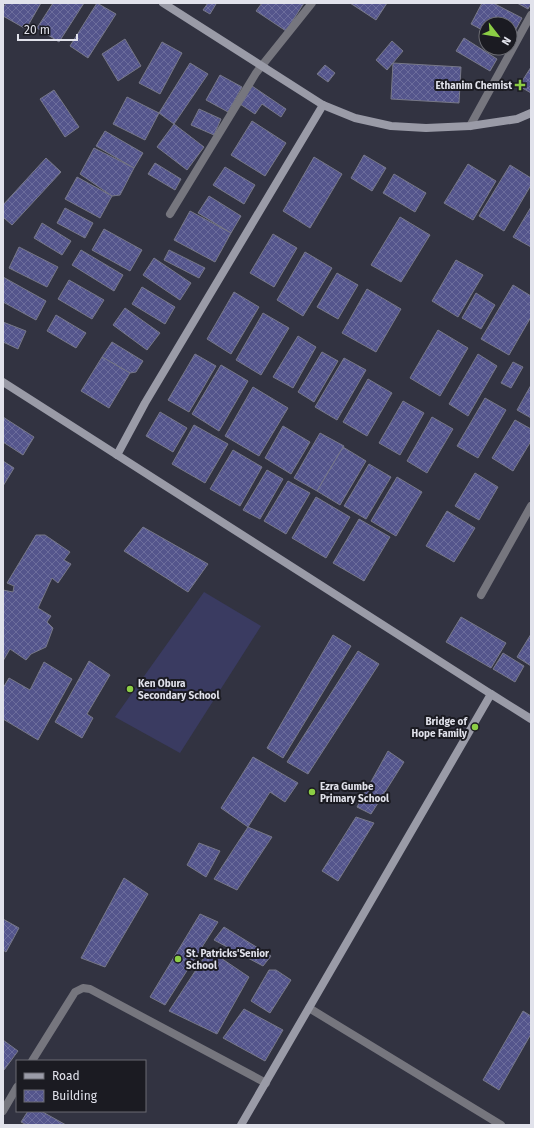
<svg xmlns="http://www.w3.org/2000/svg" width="534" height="1128" font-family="'Fira Sans',sans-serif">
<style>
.garden{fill:#3a3b61}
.building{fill:url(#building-cross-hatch);stroke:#777888}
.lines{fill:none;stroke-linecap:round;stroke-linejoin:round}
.street{stroke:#76767e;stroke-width:8}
.secondary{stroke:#9a9ba7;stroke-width:8}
.poi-dot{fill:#8cce45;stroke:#1b1b22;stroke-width:1.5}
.labels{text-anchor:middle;stroke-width:4;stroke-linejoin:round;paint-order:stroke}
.poi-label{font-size:10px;font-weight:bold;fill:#e1e2eb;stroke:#1b1b22;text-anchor:start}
</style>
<defs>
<pattern id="building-cross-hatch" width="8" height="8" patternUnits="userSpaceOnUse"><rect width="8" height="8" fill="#54558c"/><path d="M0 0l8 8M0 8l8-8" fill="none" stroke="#6c6d9c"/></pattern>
</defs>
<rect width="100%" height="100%" fill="#323341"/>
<polygon class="garden" points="204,592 261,626 180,753 115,717"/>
<g class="building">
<polygon points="6,3 41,3 26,29 3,16 3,8"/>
<polygon points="53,3 84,3 59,42 37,28"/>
<polygon points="97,3 116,14 88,58 70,46"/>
<polygon points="208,3 214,3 216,4 210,14 203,10"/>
<polygon points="262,3 304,3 286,31 256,11"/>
<polygon points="350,3 387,3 376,20"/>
<polygon points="482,3 493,3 522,18 510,40 510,24 486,24 486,32 471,24"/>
<polygon points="517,3 531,3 531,4 528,9"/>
<polygon points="464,38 497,59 490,71 456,51"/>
<polygon points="125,39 141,66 118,81 102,54"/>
<polygon points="392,41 403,51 387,70 376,60"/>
<polygon points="162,42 182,53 160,94 139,83"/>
<polygon points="190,63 208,74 174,124 159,113"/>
<polygon points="393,63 461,67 459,103 391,99"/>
<polygon points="325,65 335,73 328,82 317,74"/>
<polygon points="531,67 531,93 519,86"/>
<polygon points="220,75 242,87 228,112 206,100"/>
<polygon points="252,86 286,109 281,117 262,104 255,114 240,104"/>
<polygon points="54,90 79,127 65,137 40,99"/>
<polygon points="127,97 159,113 145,140 113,124"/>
<polygon points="199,109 221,119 214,135 191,125"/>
<polygon points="252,121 286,143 265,176 231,155"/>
<polygon points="174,124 204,147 187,170 157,147"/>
<polygon points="105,131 143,153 134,168 96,146"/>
<polygon points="94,148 134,168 120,195 112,196 80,174"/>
<polygon points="364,155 386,168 372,191 351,178"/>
<polygon points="314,157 342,174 310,228 283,211"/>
<polygon points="46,158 61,172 12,225 3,217 3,205"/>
<polygon points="155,163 181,179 175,190 148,174"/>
<polygon points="468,164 496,181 473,220 444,203"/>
<polygon points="510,165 531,178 531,185 504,231 479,216"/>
<polygon points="225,167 255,185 244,204 213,185"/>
<polygon points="394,174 426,193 415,212 383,193"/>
<polygon points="77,177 112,196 100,218 65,199"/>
<polygon points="209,196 241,216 231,233 198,213"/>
<polygon points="531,207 531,247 513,237"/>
<polygon points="65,208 93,223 85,238 57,223"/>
<polygon points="190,211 231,233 215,262 174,240"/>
<polygon points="400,217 430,235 401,282 371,265"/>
<polygon points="42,223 71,241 62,255 34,238"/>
<polygon points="104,229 142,250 130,271 92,250"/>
<polygon points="273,234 297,248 274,287 250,273"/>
<polygon points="19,247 58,267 47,287 9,268"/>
<polygon points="81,250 123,275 114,291 72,265"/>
<polygon points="169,250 205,268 199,278 164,260"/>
<polygon points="305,252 332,268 303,316 277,300"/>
<polygon points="154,258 191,283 180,300 143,275"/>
<polygon points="456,260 483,275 458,317 432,301"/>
<polygon points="337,273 358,285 338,319 317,307"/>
<polygon points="3,277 46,301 36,320 3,302"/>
<polygon points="69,280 104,300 92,319 58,299"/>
<polygon points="513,285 531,296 531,317 509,355 481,339"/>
<polygon points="142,287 175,307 165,324 132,304"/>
<polygon points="367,289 401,309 376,352 342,333"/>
<polygon points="234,292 259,307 231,354 207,339"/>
<polygon points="476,293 495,305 481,329 462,318"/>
<polygon points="125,308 160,333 147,350 113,325"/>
<polygon points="263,313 289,328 261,375 236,360"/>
<polygon points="56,315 86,333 76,348 47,331"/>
<polygon points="3,322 26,331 18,349 3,342"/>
<polygon points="438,330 468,348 440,396 410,378"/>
<polygon points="298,336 316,347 293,388 273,377"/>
<polygon points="112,342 143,361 136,372 130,373 102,357"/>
<polygon points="322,352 338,361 314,402 298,392"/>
<polygon points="195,354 216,366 189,412 168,400"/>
<polygon points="478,354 497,366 468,416 449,404"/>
<polygon points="102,357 130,373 109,408 81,391"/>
<polygon points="344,358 366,370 337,420 315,407"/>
<polygon points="513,362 523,367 511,388 501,383"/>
<polygon points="221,365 248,381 219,431 192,414"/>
<polygon points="368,379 392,393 367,436 343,422"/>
<polygon points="531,385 531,418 517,410"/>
<polygon points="253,387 288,408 259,456 225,436"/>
<polygon points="485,398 506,410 478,458 457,446"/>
<polygon points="403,401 424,413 400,455 379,443"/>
<polygon points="160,412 187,428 173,452 146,436"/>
<polygon points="3,417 34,437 23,455 3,442"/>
<polygon points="432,417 453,429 427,473 407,461"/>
<polygon points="515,420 531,429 531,441 513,471 492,458"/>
<polygon points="194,425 228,444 205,483 172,464"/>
<polygon points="283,426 310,442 291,474 265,458"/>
<polygon points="320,433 344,446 317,491 294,478"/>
<polygon points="343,447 366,461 340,505 317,491"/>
<polygon points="233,450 262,467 240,506 210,489"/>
<polygon points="3,461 14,468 3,486"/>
<polygon points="369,464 391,477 366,519 344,506"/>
<polygon points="267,470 283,479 260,519 243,510"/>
<polygon points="475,473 498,487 479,520 455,506"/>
<polygon points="397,477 422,492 396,536 371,521"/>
<polygon points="288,481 310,493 286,534 264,521"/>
<polygon points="316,497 350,517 326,558 292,538"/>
<polygon points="447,511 475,528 454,562 426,546"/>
<polygon points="359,519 390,537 364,581 333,563"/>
<polygon points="143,527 208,564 188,592 124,551"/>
<polygon points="36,535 45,535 70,552 64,560 71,564 58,583 52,578 38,608 51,616 47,622 53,628 46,647 31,654 26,660 10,649 3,661 3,590 13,592 14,586 7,583"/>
<polygon points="461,617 506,643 491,668 446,642"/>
<polygon points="531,634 531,666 517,657"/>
<polygon points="333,635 351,646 283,758 267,748"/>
<polygon points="358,651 379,664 308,774 287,762"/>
<polygon points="503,653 524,666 515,682 493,669"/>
<polygon points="89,661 110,675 87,714 93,718 82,738 55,722"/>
<polygon points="44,662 72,679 38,740 3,719 3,688 9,678 30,690"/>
<polygon points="388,751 404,762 371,814 357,807"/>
<polygon points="253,757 298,783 285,802 270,792 248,827 221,808"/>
<polygon points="356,817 374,823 338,881 322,871"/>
<polygon points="248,827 272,837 237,890 214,879"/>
<polygon points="199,843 220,851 206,877 187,865"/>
<polygon points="124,878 148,894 105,967 81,958"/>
<polygon points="200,914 218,922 165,1005 150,997"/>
<polygon points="3,919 19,928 6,952 3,950"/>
<polygon points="224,927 271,956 263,966 214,940"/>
<polygon points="209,950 249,977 217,1034 169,1011"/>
<polygon points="269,970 276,970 291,980 270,1013 251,1001"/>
<polygon points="244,1009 283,1030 265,1061 223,1038"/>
<polygon points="523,1011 531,1016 531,1034 499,1090 483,1080"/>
<polygon points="3,1040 18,1051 4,1070 3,1069"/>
<polygon points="28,1111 41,1111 66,1125 27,1125 21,1122"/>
</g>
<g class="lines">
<g class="street">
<polyline points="470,126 531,15"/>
<polyline points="170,214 256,73 312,3"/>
<polyline points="481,595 531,506"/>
<polyline points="309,1008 501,1125"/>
<polyline points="32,1061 75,992 83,988 90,989 266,1083"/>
<polyline points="3,1111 17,1087"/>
</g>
<g class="secondary">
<polyline points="163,3 323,105 355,118 391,126 426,128 470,126 517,119 531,113"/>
<polyline points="3,382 491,694 241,1125"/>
<polyline points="117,455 145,403 323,105"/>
<polyline points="491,694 531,719"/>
</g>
</g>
<g class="poi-dot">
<path d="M518 79h4v4h4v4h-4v4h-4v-4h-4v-4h4z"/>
<circle cx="130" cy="689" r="4"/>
<circle cx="475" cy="727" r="4"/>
<circle cx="312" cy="792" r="4"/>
<circle cx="178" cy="959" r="4"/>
</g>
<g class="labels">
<g class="poi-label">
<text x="512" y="89" text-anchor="end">Ethanim Chemist</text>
<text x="138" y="687">Ken Obura<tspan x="138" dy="12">Secondary School</tspan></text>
<text x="467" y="725" text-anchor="end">Bridge of<tspan x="467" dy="12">Hope Family</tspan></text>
<text x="320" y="790">Ezra Gumbe<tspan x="320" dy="12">Primary School</tspan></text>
<text x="186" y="957">St. Patricks'Senior<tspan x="186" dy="12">School</tspan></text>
</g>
</g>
<rect width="534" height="1128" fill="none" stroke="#e1e2eb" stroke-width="8"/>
<rect x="16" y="1060" width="130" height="52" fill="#1b1b22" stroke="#6a6b72"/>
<rect x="24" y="1073" width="20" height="6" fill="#9a9ba7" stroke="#6a6b72"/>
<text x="52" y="1080" font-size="12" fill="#e1e2eb">Road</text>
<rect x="24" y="1090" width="20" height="12" fill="url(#building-cross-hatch)" stroke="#6a6b72"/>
<text x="52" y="1100" font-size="12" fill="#e1e2eb">Building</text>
<g transform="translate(498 36) rotate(121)"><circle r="19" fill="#1b1b22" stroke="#6a6b72"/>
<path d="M0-3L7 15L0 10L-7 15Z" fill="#8cce45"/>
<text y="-6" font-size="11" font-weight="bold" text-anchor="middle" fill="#e1e2eb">N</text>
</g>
<path d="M18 34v6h59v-6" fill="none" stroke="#e1e2eb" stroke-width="2"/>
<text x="24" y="34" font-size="12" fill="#e1e2eb" stroke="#1b1b22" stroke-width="3" paint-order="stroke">20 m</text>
</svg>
